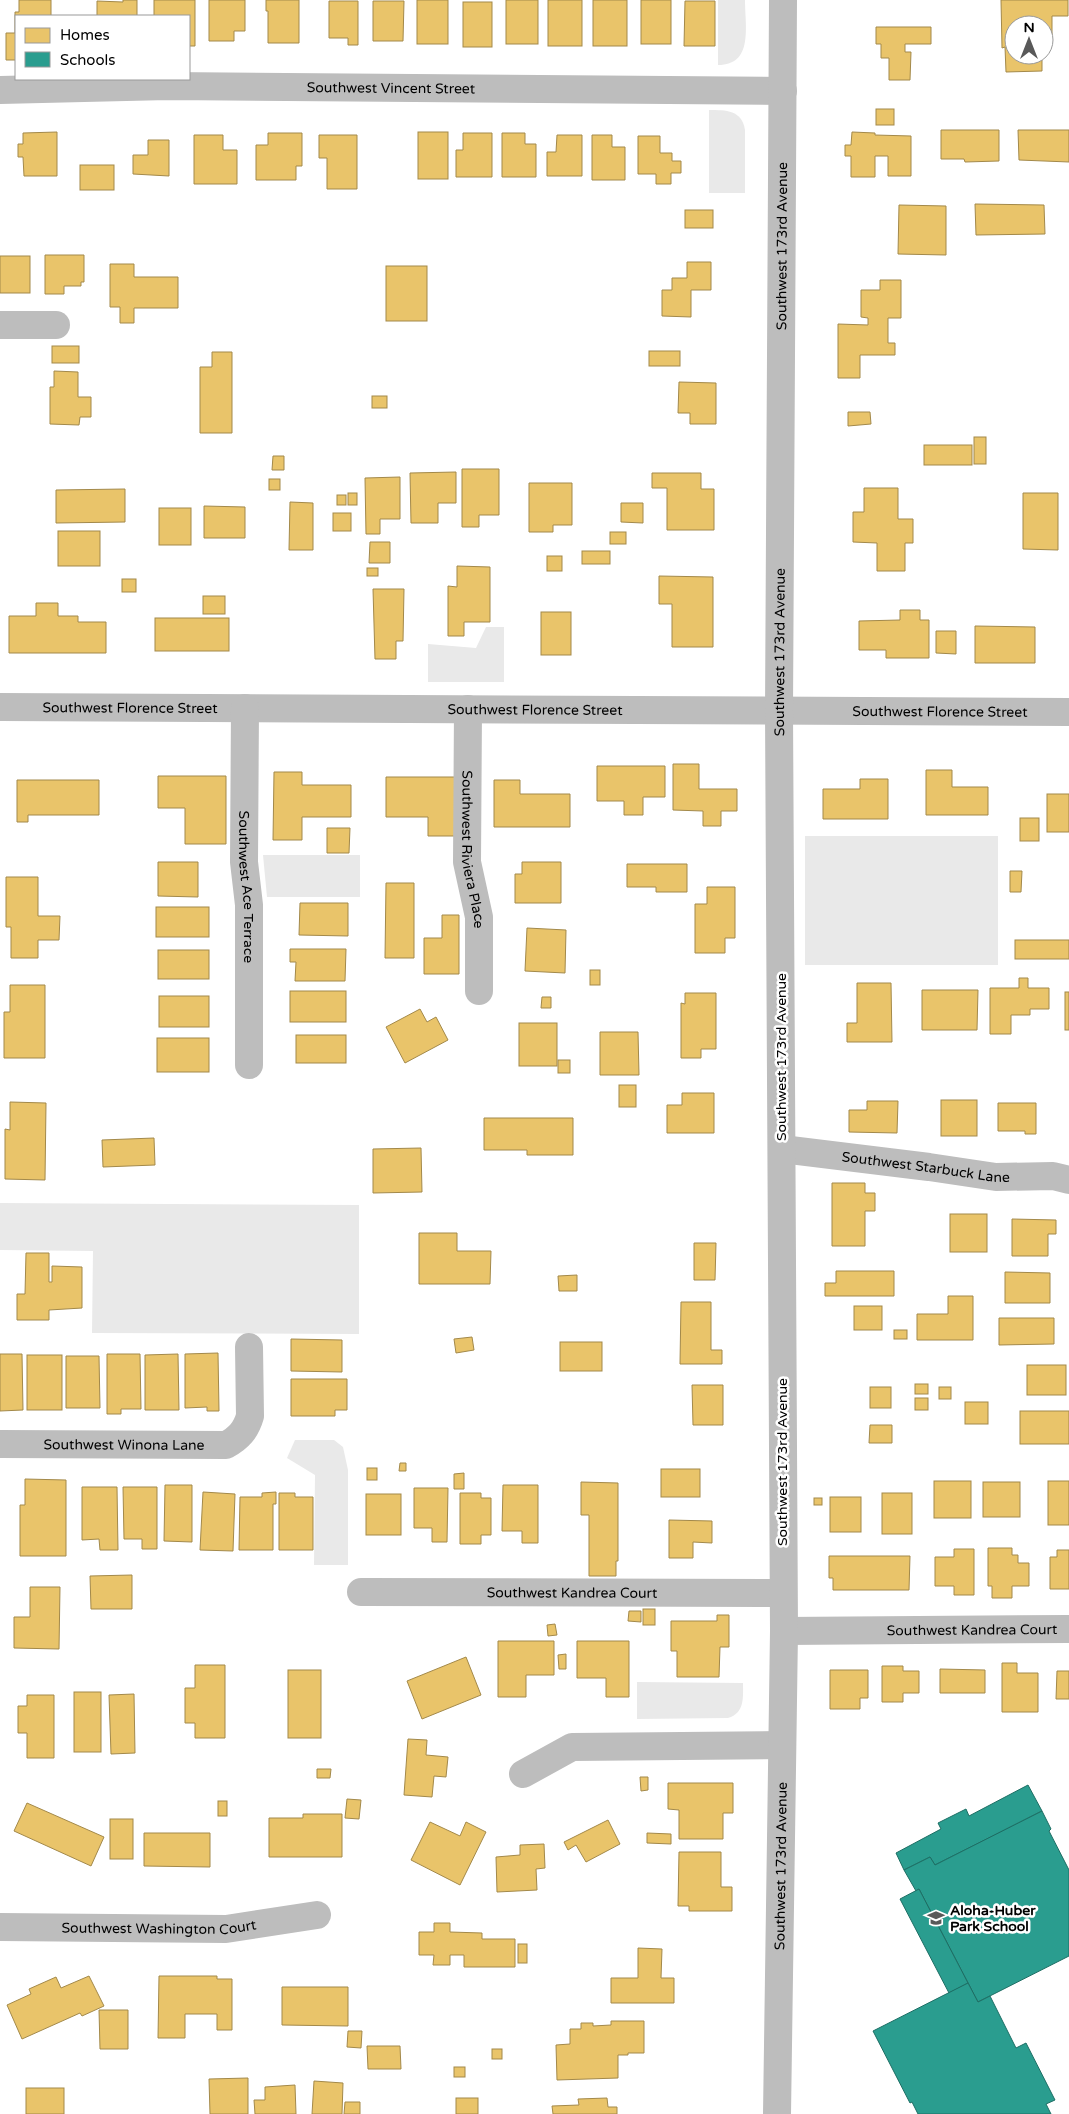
<svg xmlns="http://www.w3.org/2000/svg" width="1069" height="2114" font-family="'Varela Round',sans-serif">
<style>
.green{fill:#e9e9e9}
.homes{fill:#e9c46a;stroke:#a3894a}
.schools{fill:#2a9d8f;stroke:#1d6e64}
.lines{fill:none;stroke-linecap:round;stroke-linejoin:round}
.minor{stroke:#bdbdbd;stroke-width:28}
.labels{text-anchor:middle;stroke-width:5;stroke-linejoin:round;paint-order:stroke}
.street-label{font-size:14px;fill:#000;stroke:#fff}
.poi-label{font-size:14px;font-weight:bold;fill:#000;stroke:#fff;text-anchor:start}
</style>
<rect width="100%" height="100%" fill="#fff"/>
<g class="green">
<path d="M718 0H745C745 26 754 65 718 65Z"/>
<path d="M709 110C726 110 742 110 745 130V193H709Z"/>
<polygon points="486,627 504,627 504,682 428,682 428,644 476,648"/>
<rect x="805" y="836" width="193" height="129"/>
<polygon points="263,855 360,855 360,897 267,897"/>
<polygon points="0,1203 359,1205 359,1334 92,1333 93,1251 0,1250"/>
<polygon points="295,1440 334,1440 343,1447 348,1470 348,1565 314,1565 315,1475 287,1458"/>
<path d="M637 1682 743 1683C743 1697 745 1713 728 1718L637 1719Z"/>
</g>
<g class="homes">
<polygon points="19,0 51,0 51,16 16,16 16,60 6,60 6,33 15,33 15,12 19,12"/>
<polygon points="123,0 137,0 137,16 97,16 97,1 123,2"/>
<polygon points="154,0 195,0 195,46 189,46 189,16 154,16"/>
<polygon points="209,0 245,0 245,31 234,31 234,41 209,41"/>
<polygon points="266,0 299,0 299,43 268,43 268,11 266,11"/>
<rect x="417" y="0" width="31" height="44"/>
<rect x="506" y="0" width="32" height="44"/>
<rect x="548" y="0" width="34" height="46"/>
<rect x="593" y="0" width="34" height="46"/>
<rect x="641" y="0" width="30" height="44"/>
<polygon points="1001,0 1068,0 1068,16 1052,16 1052,35 1044,36 1044,25 1014,25 1014,55 1042,55 1042,71 1006,72 1005,47 1002,48"/>
<polygon points="329,1 358,1 358,45 348,45 348,38 329,38"/>
<polygon points="373,1 404,1 403,41 373,41"/>
<polygon points="685,1 715,1 715,46 684,46"/>
<rect x="463" y="2" width="29" height="45"/>
<polygon points="876,27 931,27 931,44 905,44 905,52 911,52 910,80 889,80 889,58 881,58 881,44 876,44"/>
<rect x="876" y="109" width="18" height="16"/>
<polygon points="941,130 999,130 999,161 965,162 964,159 941,159"/>
<polygon points="1018,130 1069,130 1069,162 1019,160"/>
<polygon points="57,132 57,176 24,176 23,157 18,157 18,144 23,144 23,133"/>
<rect x="418" y="132" width="30" height="47"/>
<polygon points="852,132 875,133 875,135 911,136 911,176 888,176 888,156 875,156 875,177 851,177 851,156 845,156 845,145 851,145"/>
<polygon points="268,133 302,133 302,166 296,166 296,180 256,180 256,145 268,145"/>
<polygon points="463,133 492,133 492,177 456,177 456,150 463,150"/>
<polygon points="502,133 525,133 525,144 536,144 536,177 502,177"/>
<polygon points="194,135 223,135 223,150 237,150 237,184 194,184"/>
<polygon points="319,135 357,135 357,189 327,189 327,158 319,158"/>
<polygon points="557,135 582,135 582,176 547,176 547,152 556,152"/>
<polygon points="592,135 612,135 612,147 625,147 625,180 592,180"/>
<polygon points="638,136 660,136 660,153 672,153 672,161 681,161 681,173 671,173 671,184 656,184 656,174 638,174"/>
<polygon points="148,140 169,140 169,176 133,174 133,155 148,155"/>
<rect x="80" y="165" width="34" height="25"/>
<polygon points="975,204 1044,205 1045,234 976,235"/>
<polygon points="899,205 946,206 946,255 898,254"/>
<rect x="685" y="210" width="28" height="18"/>
<polygon points="45,255 84,255 84,282 81,282 81,286 64,286 64,294 45,294"/>
<rect x="0" y="256" width="30" height="37"/>
<polygon points="687,262 711,262 711,290 691,290 691,317 662,316 662,290 672,290 672,278 687,278"/>
<polygon points="110,264 134,264 134,277 178,277 178,308 134,308 134,323 120,323 120,307 110,307"/>
<rect x="386" y="266" width="41" height="55"/>
<polygon points="880,280 901,280 901,318 888,318 888,343 895,343 895,355 860,355 860,378 838,378 838,324 868,325 868,318 861,317 861,290 880,290"/>
<rect x="52" y="346" width="27" height="17"/>
<rect x="649" y="351" width="31" height="15"/>
<polygon points="212,352 232,352 232,433 200,433 200,367 212,367"/>
<polygon points="54,371 78,372 78,397 91,397 91,417 80,417 79,425 50,424 50,387 54,387"/>
<polygon points="679,382 716,383 716,424 690,424 690,413 678,413"/>
<rect x="372" y="396" width="15" height="12"/>
<polygon points="848,412 870,412 871,424 848,426"/>
<rect x="974" y="437" width="12" height="27"/>
<rect x="924" y="445" width="48" height="20"/>
<polygon points="273,456 284,456 284,470 272,470"/>
<polygon points="462,469 499,469 499,515 479,515 479,527 462,527"/>
<polygon points="456,472 456,503 438,503 438,523 411,523 410,473"/>
<polygon points="652,473 701,473 701,489 714,489 714,530 667,530 667,488 652,488"/>
<polygon points="400,477 400,519 380,519 380,534 366,534 365,478"/>
<rect x="269" y="479" width="11" height="11"/>
<polygon points="529,483 572,483 572,525 553,525 553,532 529,532"/>
<polygon points="864,488 898,488 898,519 913,519 913,543 905,543 905,571 877,571 877,543 853,542 853,512 864,512"/>
<polygon points="125,489 125,522 56,523 56,490"/>
<rect x="348" y="493" width="9" height="12"/>
<polygon points="1023,493 1058,493 1058,550 1023,549"/>
<rect x="337" y="495" width="9" height="10"/>
<polygon points="290,502 313,503 313,550 289,550"/>
<polygon points="621,503 643,503 643,523 621,522"/>
<polygon points="204,506 245,507 245,538 204,538"/>
<rect x="159" y="508" width="32" height="37"/>
<rect x="333" y="513" width="18" height="18"/>
<rect x="58" y="531" width="42" height="35"/>
<rect x="610" y="532" width="16" height="12"/>
<polygon points="370,542 390,542 390,563 369,563"/>
<rect x="582" y="551" width="28" height="13"/>
<rect x="547" y="556" width="15" height="15"/>
<polygon points="457,566 490,567 490,622 464,622 464,636 448,636 448,586 457,587"/>
<rect x="367" y="568" width="11" height="8"/>
<polygon points="659,576 713,577 713,647 672,647 672,604 659,604"/>
<rect x="122" y="579" width="14" height="13"/>
<polygon points="373,589 404,589 403,641 396,641 396,659 375,659"/>
<rect x="203" y="596" width="22" height="18"/>
<polygon points="36,603 58,603 58,616 78,616 78,622 106,622 106,653 9,653 9,616 36,616"/>
<polygon points="900,610 920,610 920,620 929,620 929,658 886,658 886,650 859,650 859,621 900,620"/>
<rect x="541" y="612" width="30" height="43"/>
<rect x="155" y="618" width="74" height="33"/>
<polygon points="975,626 1035,627 1035,663 975,663"/>
<polygon points="936,631 956,631 956,654 936,653"/>
<polygon points="673,764 699,764 699,789 737,789 737,811 721,811 721,826 703,826 703,811 673,810"/>
<polygon points="597,766 665,766 665,797 643,797 643,815 624,815 624,801 597,801"/>
<polygon points="926,770 952,770 952,787 988,787 988,815 926,815"/>
<polygon points="274,772 302,772 302,785 351,785 351,817 302,817 302,840 273,840"/>
<polygon points="158,776 226,776 226,844 185,844 185,808 158,808"/>
<polygon points="386,777 455,777 455,836 428,836 428,817 386,817"/>
<polygon points="860,779 888,779 888,819 823,819 823,789 860,789"/>
<polygon points="17,780 99,780 99,815 28,815 28,822 17,822"/>
<polygon points="494,780 520,780 520,794 570,794 570,827 494,827"/>
<rect x="1047" y="794" width="22" height="38"/>
<rect x="1020" y="818" width="19" height="23"/>
<polygon points="327,828 350,828 349,853 327,853"/>
<polygon points="158,862 198,862 198,897 158,896"/>
<polygon points="522,862 561,862 561,903 515,903 515,874 522,874"/>
<polygon points="627,864 687,864 687,892 656,892 656,887 627,887"/>
<polygon points="1010,871 1022,871 1021,892 1010,892"/>
<polygon points="6,877 38,877 38,916 60,916 59,940 38,940 38,958 11,958 11,927 6,927"/>
<polygon points="386,883 414,883 414,958 385,958"/>
<polygon points="707,887 735,887 735,938 725,938 725,953 695,953 695,904 707,904"/>
<polygon points="300,903 348,903 348,936 299,935"/>
<rect x="156" y="907" width="53" height="30"/>
<polygon points="442,915 459,915 459,974 424,974 424,938 442,938"/>
<polygon points="527,928 566,930 565,973 525,971"/>
<rect x="1015" y="940" width="54" height="19"/>
<polygon points="290,949 346,949 345,981 295,981 296,962 290,962"/>
<rect x="158" y="950" width="51" height="29"/>
<rect x="590" y="970" width="10" height="15"/>
<polygon points="1019,978 1028,978 1028,988 1049,988 1049,1009 1030,1009 1030,1015 1011,1015 1011,1034 990,1034 990,988 1019,988"/>
<polygon points="857,983 891,983 892,1042 847,1042 847,1023 857,1023"/>
<polygon points="10,985 45,985 45,1058 4,1058 4,1012 10,1012"/>
<polygon points="922,990 978,990 977,1030 922,1030"/>
<rect x="290" y="991" width="56" height="31"/>
<rect x="1065" y="992" width="4" height="38"/>
<polygon points="685,993 716,993 716,1049 701,1049 701,1058 681,1058 681,1003 685,1004"/>
<rect x="159" y="996" width="50" height="31"/>
<polygon points="542,997 551,997 551,1008 541,1008"/>
<polygon points="420,1009 427,1022 436,1017 448,1040 405,1063 386,1027"/>
<rect x="519" y="1023" width="38" height="43"/>
<polygon points="600,1032 638,1032 639,1075 600,1075"/>
<rect x="296" y="1035" width="50" height="28"/>
<rect x="157" y="1038" width="52" height="34"/>
<rect x="558" y="1060" width="12" height="13"/>
<rect x="619" y="1085" width="17" height="22"/>
<polygon points="682,1093 714,1093 714,1133 667,1133 667,1105 682,1105"/>
<rect x="941" y="1100" width="36" height="36"/>
<polygon points="867,1101 898,1101 897,1133 849,1132 849,1110 867,1110"/>
<polygon points="10,1102 46,1103 45,1180 5,1179 5,1129 10,1130"/>
<polygon points="998,1103 1036,1103 1036,1134 1025,1134 1025,1131 998,1131"/>
<polygon points="484,1118 573,1118 573,1155 527,1155 527,1150 484,1150"/>
<polygon points="154,1138 155,1165 103,1167 102,1140"/>
<polygon points="421,1148 422,1192 373,1193 373,1149"/>
<polygon points="832,1183 865,1183 865,1193 875,1193 875,1211 865,1211 865,1246 832,1246"/>
<rect x="950" y="1214" width="37" height="38"/>
<polygon points="1012,1219 1056,1220 1056,1234 1048,1234 1048,1256 1012,1256"/>
<polygon points="419,1233 457,1233 457,1251 491,1251 490,1284 419,1284"/>
<polygon points="694,1243 716,1243 715,1280 694,1280"/>
<polygon points="26,1253 49,1253 49,1282 52,1282 52,1266 82,1267 82,1308 49,1310 49,1320 17,1320 17,1294 25,1294"/>
<polygon points="836,1271 894,1271 894,1296 825,1296 825,1283 836,1283"/>
<polygon points="1005,1272 1050,1273 1050,1303 1005,1303"/>
<polygon points="577,1275 577,1291 559,1291 558,1276"/>
<polygon points="948,1296 973,1296 973,1340 917,1340 917,1314 948,1314"/>
<polygon points="681,1302 711,1302 711,1350 722,1350 722,1364 680,1364"/>
<rect x="854" y="1306" width="28" height="24"/>
<polygon points="999,1318 1054,1318 1054,1344 999,1345"/>
<rect x="894" y="1330" width="13" height="9"/>
<polygon points="472,1337 474,1350 456,1353 454,1339"/>
<polygon points="291,1339 342,1340 342,1372 291,1371"/>
<rect x="560" y="1342" width="42" height="29"/>
<polygon points="218,1353 219,1411 207,1411 207,1407 185,1408 185,1354"/>
<polygon points="0,1354 22,1354 23,1410 0,1411"/>
<polygon points="107,1354 140,1354 141,1409 121,1409 121,1414 107,1414"/>
<polygon points="178,1354 179,1410 145,1410 145,1355"/>
<rect x="27" y="1355" width="35" height="55"/>
<polygon points="66,1356 99,1356 100,1408 66,1408"/>
<rect x="1027" y="1365" width="39" height="30"/>
<polygon points="291,1379 347,1379 347,1410 335,1410 335,1416 291,1416"/>
<rect x="915" y="1384" width="13" height="10"/>
<polygon points="692,1385 723,1385 723,1425 693,1425"/>
<rect x="870" y="1387" width="21" height="21"/>
<rect x="939" y="1387" width="12" height="12"/>
<rect x="915" y="1398" width="13" height="12"/>
<rect x="965" y="1402" width="23" height="22"/>
<rect x="1020" y="1411" width="49" height="33"/>
<polygon points="870,1425 892,1425 892,1443 869,1443"/>
<polygon points="400,1463 406,1463 406,1471 399,1471"/>
<rect x="367" y="1468" width="10" height="12"/>
<rect x="661" y="1469" width="39" height="28"/>
<polygon points="464,1473 464,1489 454,1489 454,1474"/>
<polygon points="25,1479 66,1480 66,1556 20,1556 20,1505 25,1505"/>
<rect x="934" y="1481" width="37" height="37"/>
<rect x="1048" y="1481" width="21" height="44"/>
<polygon points="581,1482 618,1483 618,1561 616,1561 616,1576 589,1576 589,1515 581,1515"/>
<rect x="983" y="1482" width="37" height="35"/>
<polygon points="165,1485 192,1485 192,1542 164,1541"/>
<polygon points="503,1485 538,1485 538,1543 522,1543 522,1531 502,1531"/>
<polygon points="82,1487 117,1487 118,1550 100,1550 99,1539 82,1540"/>
<polygon points="123,1487 157,1487 157,1549 142,1549 142,1539 124,1539"/>
<polygon points="414,1488 448,1488 447,1542 432,1542 432,1528 414,1528"/>
<polygon points="203,1492 235,1494 233,1551 200,1550"/>
<polygon points="276,1492 276,1504 273,1504 273,1550 239,1550 240,1497 262,1497 262,1493"/>
<polygon points="279,1493 295,1493 295,1497 313,1497 313,1550 279,1550"/>
<polygon points="460,1493 481,1493 481,1498 491,1498 491,1535 481,1535 481,1544 460,1544"/>
<rect x="882" y="1493" width="30" height="41"/>
<rect x="366" y="1494" width="35" height="41"/>
<rect x="830" y="1497" width="31" height="35"/>
<rect x="814" y="1498" width="8" height="7"/>
<polygon points="669,1520 712,1521 712,1543 693,1542 693,1558 669,1558"/>
<polygon points="988,1548 1012,1548 1012,1555 1018,1555 1018,1563 1029,1563 1029,1586 1012,1586 1012,1598 992,1598 992,1586 988,1586"/>
<polygon points="954,1549 974,1549 974,1595 954,1595 954,1586 935,1586 935,1557 954,1557"/>
<polygon points="1057,1550 1069,1550 1069,1589 1050,1589 1050,1557 1057,1557"/>
<polygon points="829,1556 910,1556 909,1590 833,1590 833,1578 829,1578"/>
<polygon points="132,1575 132,1609 91,1609 90,1576"/>
<polygon points="30,1587 60,1587 59,1649 14,1648 14,1617 30,1617"/>
<rect x="643" y="1609" width="12" height="16"/>
<polygon points="629,1611 641,1611 641,1622 628,1621"/>
<polygon points="717,1615 729,1615 729,1647 720,1647 719,1677 677,1677 677,1651 671,1651 671,1621 717,1621"/>
<polygon points="555,1624 557,1635 548,1636 547,1625"/>
<polygon points="498,1641 554,1641 554,1675 526,1675 526,1697 498,1697"/>
<polygon points="577,1641 629,1641 629,1697 606,1697 606,1678 577,1678"/>
<polygon points="566,1654 566,1669 559,1669 558,1655"/>
<polygon points="466,1657 481,1695 422,1719 407,1681"/>
<polygon points="1002,1663 1017,1663 1017,1673 1038,1673 1038,1712 1002,1712"/>
<polygon points="195,1665 225,1665 225,1738 195,1738 195,1723 185,1723 185,1688 195,1688"/>
<polygon points="882,1666 903,1666 903,1671 919,1671 919,1693 903,1693 903,1702 882,1702"/>
<polygon points="940,1669 985,1670 985,1693 940,1693"/>
<rect x="288" y="1670" width="33" height="68"/>
<polygon points="830,1670 868,1670 868,1698 860,1698 860,1709 830,1709"/>
<polygon points="1057,1671 1069,1671 1069,1699 1056,1699"/>
<rect x="74" y="1692" width="27" height="60"/>
<polygon points="134,1694 135,1753 111,1754 109,1695"/>
<polygon points="27,1695 54,1695 54,1758 27,1758 27,1733 18,1733 18,1706 27,1706"/>
<polygon points="408,1739 427,1740 426,1755 448,1757 446,1777 434,1776 432,1797 404,1795"/>
<polygon points="317,1769 331,1769 330,1778 317,1778"/>
<polygon points="640,1777 648,1777 648,1790 641,1791"/>
<polygon points="668,1783 733,1783 733,1813 723,1813 723,1839 679,1839 679,1810 668,1809"/>
<polygon points="347,1799 361,1800 359,1819 345,1818"/>
<rect x="218" y="1801" width="9" height="15"/>
<polygon points="27,1803 104,1837 91,1866 14,1831"/>
<polygon points="303,1814 342,1814 342,1857 269,1857 269,1818 303,1818"/>
<rect x="110" y="1819" width="23" height="40"/>
<polygon points="608,1820 620,1844 586,1862 576,1845 568,1850 564,1842"/>
<polygon points="430,1822 460,1836 466,1822 486,1832 460,1885 411,1860"/>
<polygon points="144,1833 210,1833 210,1867 144,1866"/>
<polygon points="647,1833 671,1834 671,1844 647,1843"/>
<polygon points="544,1844 545,1868 536,1869 537,1890 497,1892 496,1857 520,1855 520,1845"/>
<polygon points="679,1852 721,1852 721,1887 732,1887 732,1911 689,1911 689,1906 678,1906"/>
<polygon points="434,1923 450,1923 450,1932 482,1933 482,1939 515,1939 515,1967 464,1967 464,1955 450,1955 450,1965 433,1965 434,1955 419,1955 419,1932 434,1932"/>
<rect x="518" y="1944" width="9" height="19"/>
<polygon points="638,1948 662,1949 661,1978 674,1978 674,2003 611,2003 611,1978 638,1978"/>
<polygon points="89,1976 104,2006 82,2016 80,2013 22,2039 7,2005 31,1994 29,1989 56,1977 61,1988"/>
<polygon points="159,1976 217,1976 217,1979 232,1979 232,2030 217,2030 217,2014 185,2014 185,2038 158,2038"/>
<polygon points="282,1987 348,1987 348,2026 282,2025"/>
<polygon points="99,2010 128,2010 128,2049 100,2049"/>
<polygon points="611,2021 644,2021 644,2053 628,2053 628,2055 618,2055 618,2078 557,2080 556,2045 570,2044 570,2029 581,2029 581,2023 593,2023 593,2026 611,2025"/>
<polygon points="348,2031 362,2031 361,2048 347,2047"/>
<polygon points="367,2046 400,2046 401,2069 368,2069"/>
<rect x="492" y="2049" width="10" height="10"/>
<rect x="454" y="2067" width="11" height="10"/>
<polygon points="248,2078 248,2114 210,2114 209,2079"/>
<polygon points="314,2081 343,2083 342,2114 312,2114"/>
<polygon points="295,2085 296,2114 255,2114 254,2100 265,2100 265,2087"/>
<rect x="26" y="2088" width="38" height="26"/>
<rect x="456" y="2098" width="22" height="16"/>
<polygon points="607,2098 608,2107 617,2107 617,2114 553,2114 552,2106 579,2105 578,2099"/>
<polygon points="345,2102 360,2102 360,2114 344,2114"/>
</g>
<g class="schools">
<polygon points="1028,1785 1042,1811 935,1865 930,1857 904,1870 896,1853 941,1829 938,1823 966,1809 969,1816"/>
<polygon points="1042,1811 1051,1829 1049,1831 1069,1870 1069,1956 978,2002 919,1889 916,1891 904,1870 930,1857 935,1865"/>
<polygon points="919,1889 968,1983 949,1993 900,1899"/>
<polygon points="968,1983 978,2002 990,1996 1016,2048 1026,2043 1055,2100 1046,2104 1051,2114 918,2114 912,2102 910,2103 873,2031"/>
</g>
<g class="lines">
<g class="minor">
<path id="s1" d="M0 90 168 86 783 91"/>
<polyline points="0,325 56,325"/>
<path id="s2" d="M0 707 1069 712"/>
<path id="s3" d="M245 708 244 862 249 905V1065"/>
<path id="s4" d="M468 709 467 862 479 917V991"/>
<path id="s5" d="M782 1149 929 1167 996 1177 1053 1176 1069 1180"/>
<path id="s6" d="M0 1444 226 1445C239 1438 246 1430 250 1416L249 1347"/>
<path id="s7" d="M361 1592 783 1593"/>
<path id="s8" d="M784 1631 1069 1629"/>
<polyline points="523,1774 572,1747 782,1745"/>
<path id="s9" d="M0 1927 226 1929 317 1915"/>
<path id="s10" d="M777 2114 784 1631 779 711 783 0"/>
</g>
</g>
<defs>
<g id="school-bare" transform="scale(1.35)"><path d="M0-5L7-2L0 1L-7-2ZM-4 1L0 2.5L4 1V4Q0 6-4 4Z" fill="#595959" stroke="#fff" stroke-width="2.5" paint-order="stroke"/></g>
</defs>
<g fill-rule="evenodd">
<use href="#school-bare" x="936" y="1918"/>
</g>
<g class="labels">
<g class="street-label">
<text dy="5" stroke="none"><textPath href="#s1" startOffset="391">Southwest Vincent Street</textPath></text>
<text dy="5" stroke="none"><textPath href="#s10" startOffset="1868">Southwest 173rd Avenue</textPath></text>
<text dy="5" stroke="none"><textPath href="#s10" startOffset="1462">Southwest 173rd Avenue</textPath></text>
<text dy="5" stroke="none"><textPath href="#s2" startOffset="130">Southwest Florence Street</textPath></text>
<text dy="5" stroke="none"><textPath href="#s2" startOffset="535">Southwest Florence Street</textPath></text>
<text dy="5" stroke="none"><textPath href="#s2" startOffset="940">Southwest Florence Street</textPath></text>
<text dy="5" stroke="none"><textPath href="#s4" startOffset="141">Southwest Riviera Place</textPath></text>
<text dy="5" stroke="none"><textPath href="#s3" startOffset="179">Southwest Ace Terrace</textPath></text>
<text transform="translate(781 1057) rotate(-90)" y="5">Southwest 173rd Avenue</text>
<text dy="5" stroke="none"><textPath href="#s5" startOffset="145">Southwest Starbuck Lane</textPath></text>
<text dy="5" stroke="none"><textPath href="#s6" startOffset="124">Southwest Winona Lane</textPath></text>
<text transform="translate(782 1462) rotate(-90)" y="5">Southwest 173rd Avenue</text>
<text dy="5" stroke="none"><textPath href="#s7" startOffset="211">Southwest Kandrea Court</textPath></text>
<text dy="5" stroke="none"><textPath href="#s8" startOffset="188">Southwest Kandrea Court</textPath></text>
<text dy="5" stroke="none"><textPath href="#s10" startOffset="248">Southwest 173rd Avenue</textPath></text>
<text dy="5" stroke="none"><textPath href="#s9" startOffset="159">Southwest Washington Court</textPath></text>
</g>
<g class="poi-label">
<text x="950" y="1915">Aloha-Huber<tspan x="950" dy="16">Park School</tspan></text>
</g>
</g>
<rect x="15" y="15" width="175" height="65" fill="#ffffff" stroke="#999999"/>
<rect x="25" y="28" width="25" height="15" fill="#e9c46a" stroke="#999999"/>
<text x="60" y="40" font-size="15" fill="#000000">Homes</text>
<rect x="25" y="52" width="25" height="15" fill="#2a9d8f" stroke="#999999"/>
<text x="60" y="65" font-size="15" fill="#000000">Schools</text>
<g transform="translate(1029 40)"><circle r="24" fill="#ffffff" stroke="#999999"/>
<path d="M0-4L9 19L0 12L-9 19Z" fill="#595959"/>
<text y="-8" font-size="14" font-weight="bold" text-anchor="middle" fill="#000000">N</text>
</g>
</svg>
